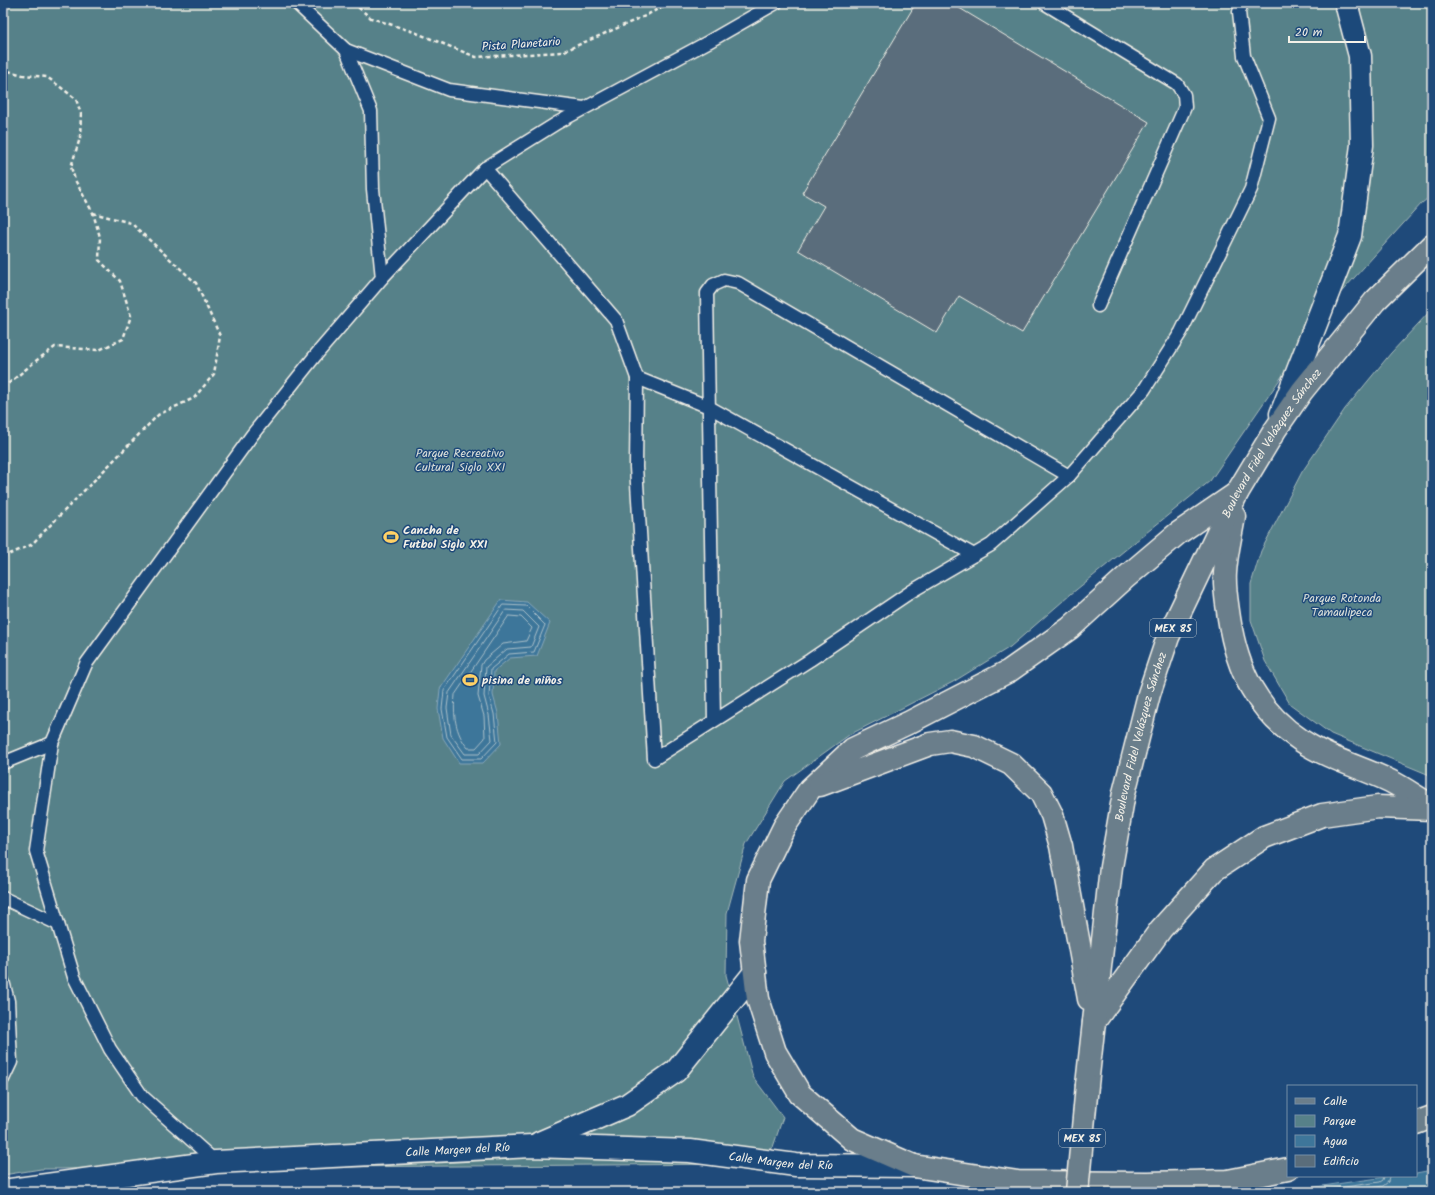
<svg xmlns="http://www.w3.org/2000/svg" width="1435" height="1195" font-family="Kalam,sans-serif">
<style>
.green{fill:#578189;stroke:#a6b9b8}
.water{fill:#3e769a;stroke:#87a7b9}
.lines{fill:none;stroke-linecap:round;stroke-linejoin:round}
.shore{stroke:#abc0c9;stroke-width:1}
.building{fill:#5a6d7b;stroke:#f4f1e8}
.lane-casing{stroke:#f4f1e8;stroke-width:15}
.street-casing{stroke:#f4f1e8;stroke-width:25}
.primary-casing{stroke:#f4f1e8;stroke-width:25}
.path{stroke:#f4f1e8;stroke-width:2.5;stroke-dasharray:4 3;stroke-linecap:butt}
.lane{stroke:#1f4a7a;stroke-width:12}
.street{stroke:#1f4a7a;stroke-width:22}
.primary{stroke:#6b7e8b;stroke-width:22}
.primary-bridge-casing{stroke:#f4f1e8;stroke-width:25;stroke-linecap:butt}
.primary-bridge{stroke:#6b7e8b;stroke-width:22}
.labels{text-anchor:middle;stroke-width:3;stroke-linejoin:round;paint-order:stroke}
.shield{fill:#1f4a7a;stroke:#b4bfc7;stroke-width:1}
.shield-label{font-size:11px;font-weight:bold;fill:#f4f1e8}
.street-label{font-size:12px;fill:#f4f1e8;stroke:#1f4a7a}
.park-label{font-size:12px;fill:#dce0da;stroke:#1f4a7a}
.poi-label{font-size:12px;font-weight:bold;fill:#f4f1e8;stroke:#1f4a7a;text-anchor:start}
</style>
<rect width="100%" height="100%" fill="#1f4a7a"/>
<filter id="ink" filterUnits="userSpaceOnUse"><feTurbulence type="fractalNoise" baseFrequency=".025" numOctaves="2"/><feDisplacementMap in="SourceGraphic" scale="8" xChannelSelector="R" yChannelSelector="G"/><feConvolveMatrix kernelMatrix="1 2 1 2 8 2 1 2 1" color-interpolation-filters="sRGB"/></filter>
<g filter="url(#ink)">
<g class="green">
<polygon points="3,3 1432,3 1432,195 1422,203 1335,299 1210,481 1071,594 1010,647 953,682 849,735 785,781 746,844 727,913 726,975 753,1077 783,1117 773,1147 743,1164 41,1169 3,1175"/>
<polygon points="1432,309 1432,776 1331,734 1290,704 1265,661 1251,620 1251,584 1261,551 1302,472 1345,409 1391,353"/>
</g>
<g class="water">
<polygon points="501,600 527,602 550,623 537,656 510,658 494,671 493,695 498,713 501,744 483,763 459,763 443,738 438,709 440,689"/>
<polygon points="1432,1170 1432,1192 1280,1192 1393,1176 1416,1176 1416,1173"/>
</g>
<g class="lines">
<g class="shore">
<polygon points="503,605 526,606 545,625 534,652 509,654 491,669 489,696 494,714 497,742 481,759 462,759 447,737 442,709 444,691"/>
<polygon points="506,610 523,611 539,627 531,647 507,649 486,667 484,696 489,715 492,740 479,754 465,754 451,735 447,708 449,693"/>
<path d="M509 616 521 617 532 628 526 641 503 644 484 660 481 665 478 696 484 716 485 738 476 748H468C455 733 453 714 455 695Z"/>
<polyline points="1309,1192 1380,1182 1383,1180 1384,1176"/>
<polyline points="1344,1192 1383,1186 1388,1182 1389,1176"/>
</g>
</g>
<polygon class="building" points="916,3 951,3 1149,122 1022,333 959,296 937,333 798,250 824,206 802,193"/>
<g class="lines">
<g class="lane-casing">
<g id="lane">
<polyline points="296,3 346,50 449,90 584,108"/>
<polyline points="776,3 708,42 557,123 485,168 616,320 637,378 636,467 654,759 810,660 912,591 991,545 1069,476 1144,390 1181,332 1251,189 1269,118 1244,56 1239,12 1242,3"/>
<polyline points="1044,3 1177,84 1184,95 1185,107 1098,306"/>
<polyline points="346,50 371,111 373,189 382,278"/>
<polyline points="637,378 709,407 974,555"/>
<polyline points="714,720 707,293 713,285 724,280 738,283 1069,476"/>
<polyline points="3,763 52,743"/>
<polyline points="3,898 58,924"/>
<polyline points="3,981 8,1001 11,1062 3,1079"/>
<polyline points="216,1162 142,1096 110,1049 74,977 36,851 52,743 86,664 252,435 315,356 382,278 485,168"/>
</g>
</g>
<g class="street-casing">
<g id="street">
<polyline points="1281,414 1350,236 1362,145 1360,56 1346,3"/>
<polyline points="539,1143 627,1105 676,1071 755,972"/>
<path id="s1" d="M3 1191 216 1162 532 1146 690 1151 796 1165 914 1166"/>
</g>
</g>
<g class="primary-casing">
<g id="primary">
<polyline points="1237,493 1177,534 1125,578 1070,628 1009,671 908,723 853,749 810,789 784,827 758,880 751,941 758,999 775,1052 800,1094 852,1139 914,1166 1018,1182 1147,1183 1228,1181 1288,1169"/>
<path d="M1234 516C1231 535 1226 554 1225 573 1224 588 1227 603 1229 618 1237 671 1257 711 1302 741 1329 759 1361 767 1390 781 1404 788 1418 798 1432 806"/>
<polyline points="820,785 930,744 950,741 974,746 1011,764 1041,793 1052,815 1061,846 1089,999"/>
<polyline points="1094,1022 1161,929 1214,870 1264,837 1322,815 1378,807 1432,809"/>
<path id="s2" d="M1087 1085 1111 867 1124 793 1149 694 1168 637 1237 493 1275 430 1302 391 1375 301 1432 245"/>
<polyline points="1416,1123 1432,1117"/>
</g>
</g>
<g class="path">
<polyline points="353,3 371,18 414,32 476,57 562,52 645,16 669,3"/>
<polyline points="3,66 8,71 23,75 47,77 76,99 81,114 80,138 71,167 75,180 93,213 100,237 99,260 120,281 131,316 123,339 99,350 55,347 37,360 3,388"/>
<polyline points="3,557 31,545 158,415 194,398 214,374 220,336 196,283 131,223 93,213"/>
</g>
<use href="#lane" class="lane"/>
<use href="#street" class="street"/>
<use href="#primary" class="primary"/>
<g class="primary-bridge-casing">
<polyline id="primary-bridge" points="1077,1192 1087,1085"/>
</g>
<use href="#primary-bridge" class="primary-bridge"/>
</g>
</g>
<defs>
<g id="stadium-bare" transform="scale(1.2)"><path d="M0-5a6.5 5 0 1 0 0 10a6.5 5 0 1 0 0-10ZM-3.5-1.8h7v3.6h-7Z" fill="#ffd166" stroke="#1f4a7a" stroke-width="2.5" paint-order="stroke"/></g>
</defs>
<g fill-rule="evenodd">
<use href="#stadium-bare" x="391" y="537"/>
<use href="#stadium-bare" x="470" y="680"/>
</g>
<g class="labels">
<g class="shield">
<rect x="1150" y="619" width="46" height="18" rx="3"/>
<rect x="1059" y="1129" width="46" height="18" rx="3"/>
</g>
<g class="shield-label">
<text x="1173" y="632">MEX 85</text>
<text x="1082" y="1142">MEX 85</text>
</g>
<g class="street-label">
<text transform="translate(521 44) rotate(-4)" y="4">Pista Planetario</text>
<text dy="4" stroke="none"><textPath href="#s2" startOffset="677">Boulevard Fidel Velázquez Sánchez</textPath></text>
<text dy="4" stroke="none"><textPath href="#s2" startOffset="353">Boulevard Fidel Velázquez Sánchez</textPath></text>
<text dy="4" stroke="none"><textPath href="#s1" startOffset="457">Calle Margen del Río</textPath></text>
<text dy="4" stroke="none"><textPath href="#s1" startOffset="781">Calle Margen del Río</textPath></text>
</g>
<g class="park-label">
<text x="460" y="457">Parque Recreativo<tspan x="460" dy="14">Cultural Siglo XXI</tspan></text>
<text x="1342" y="602">Parque Rotonda<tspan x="1342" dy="14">Tamaulipeca</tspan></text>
</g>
<g class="poi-label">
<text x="403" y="534">Cancha de<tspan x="403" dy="14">Futbol Siglo XXI</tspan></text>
<text x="482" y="684">pisina de niños</text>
</g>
</g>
<rect width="1435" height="1195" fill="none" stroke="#1f4a7a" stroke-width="16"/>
<rect x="8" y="8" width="1419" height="1179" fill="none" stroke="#f4f1e8" stroke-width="1.5" filter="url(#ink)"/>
<rect x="1287" y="1085" width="130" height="92" fill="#1f4a7a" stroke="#748da6"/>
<rect x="1295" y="1098" width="20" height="6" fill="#6b7e8b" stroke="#748da6"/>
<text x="1323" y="1105" font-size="12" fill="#f4f1e8">Calle</text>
<rect x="1295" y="1115" width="20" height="12" fill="#578189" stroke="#748da6"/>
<text x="1323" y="1125" font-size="12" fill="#f4f1e8">Parque</text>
<rect x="1295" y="1135" width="20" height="12" fill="#3e769a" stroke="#748da6"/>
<text x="1323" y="1145" font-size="12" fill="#f4f1e8">Agua</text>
<rect x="1295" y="1155" width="20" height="12" fill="#5a6d7b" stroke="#748da6"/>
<text x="1323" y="1165" font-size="12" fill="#f4f1e8">Edificio</text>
<path d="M1289 36v6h76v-6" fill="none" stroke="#f4f1e8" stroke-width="2"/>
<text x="1295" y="36" font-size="12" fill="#f4f1e8" stroke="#1f4a7a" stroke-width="3" paint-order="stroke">20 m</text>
</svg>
